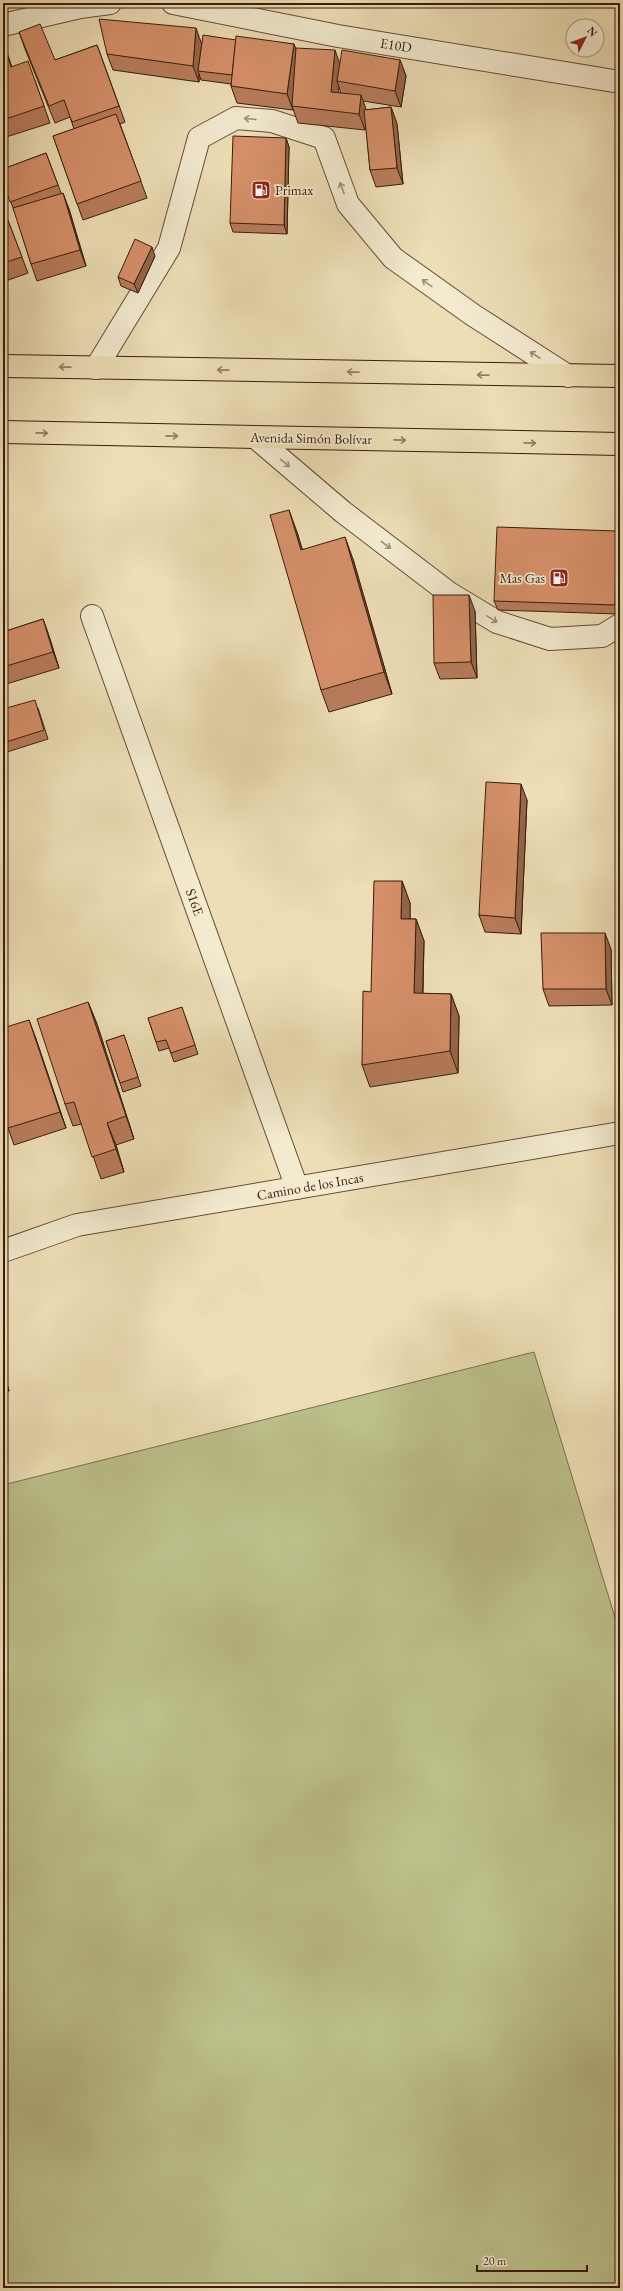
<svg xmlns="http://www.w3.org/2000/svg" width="623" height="2291" font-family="'EB Garamond',serif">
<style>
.grass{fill:#bcc08b;stroke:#7a6e4c}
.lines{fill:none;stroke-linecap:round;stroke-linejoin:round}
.minor-casing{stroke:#664c38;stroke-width:24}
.highway-casing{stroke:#391c0e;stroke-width:24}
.minor{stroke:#f3ead0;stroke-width:22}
.highway{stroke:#eddeb6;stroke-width:22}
.wall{fill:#b87c5b;stroke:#391c0e;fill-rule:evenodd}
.shaded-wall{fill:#96654a;stroke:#391c0e}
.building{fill:#d6906a;stroke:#391c0e}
.oneway{stroke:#9f8d79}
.oneway2{stroke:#937d62}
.labels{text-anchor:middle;stroke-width:3.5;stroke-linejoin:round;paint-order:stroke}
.street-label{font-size:14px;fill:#391c0e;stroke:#f3ead0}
.poi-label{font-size:14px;fill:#391c0e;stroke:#f3ead0;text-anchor:start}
</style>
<rect width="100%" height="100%" fill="#eddeb6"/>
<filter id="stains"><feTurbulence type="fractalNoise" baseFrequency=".005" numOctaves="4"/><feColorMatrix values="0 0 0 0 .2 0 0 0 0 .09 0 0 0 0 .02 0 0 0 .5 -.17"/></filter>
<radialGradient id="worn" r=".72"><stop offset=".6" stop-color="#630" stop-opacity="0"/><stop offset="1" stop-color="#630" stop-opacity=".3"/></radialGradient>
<polygon class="grass" points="534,1352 620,1634 620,2288 3,2288 3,1485"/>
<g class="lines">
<g class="minor-casing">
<g id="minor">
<polyline points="173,3 338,36 620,82"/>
<polyline points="3,25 80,7 110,3"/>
<polyline points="96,368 169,248 199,138 236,118 272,121 324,138 348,204 393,258 473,315 568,376"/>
<polyline points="255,437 343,512 449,593 497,622 550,639 602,636 620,625"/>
<polyline points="92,616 297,1188"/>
<polyline points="3,1251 77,1225 620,1133"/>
</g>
</g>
<g class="highway-casing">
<g id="highway">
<polyline points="3,366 620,376"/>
<polyline points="3,432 620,444"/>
</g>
</g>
<use href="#minor" class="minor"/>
<use href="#highway" class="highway"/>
</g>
<g class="wall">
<polygon points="19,32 55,60 97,45 125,122 120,124 147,198 83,220 53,136 74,129 70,117 55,123 25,49"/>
<path d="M236 40 294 44 296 51 340 65 400 60 406 76 401 107 363 101 366 110 391 107 397 124 403 184 376 187 370 170 366 127 365 130 298 123 293 109V110L237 103 231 86V84L201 80 199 74V82L113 70 107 54 202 44ZM339 87 341 93 338 92Z"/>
<polygon points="3,41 12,67 34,78 50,123 3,138"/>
<polygon points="286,138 289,147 287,234 233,232 230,223"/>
<polygon points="46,153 61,193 69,209 86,266 37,281 31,264 17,218 3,182 3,169"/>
<polygon points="3,210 4,210 28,273 3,282"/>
<polygon points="155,256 138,293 121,286 118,277"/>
<polygon points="617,531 620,540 618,614 498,610 494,601"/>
<polygon points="297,532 302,549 353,559 392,694 329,712 321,690"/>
<polygon points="475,611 477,678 440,679 434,663"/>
<polygon points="43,619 49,636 59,668 3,685 3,632"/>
<polygon points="38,708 48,739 4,753 3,749 3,709"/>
<polygon points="527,800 521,934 485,932 479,915"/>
<polygon points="402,881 410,903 410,919 416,919 424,941 423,994 451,994 459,1016 458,1073 370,1087 362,1065 371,992"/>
<polygon points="611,949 612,1005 549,1006 543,989"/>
<polygon points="88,1002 97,1024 134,1139 116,1145 124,1172 101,1179 82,1124 73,1126 65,1104"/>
<polygon points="185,1016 198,1054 174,1062 169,1048 159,1051 148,1018"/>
<polygon points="124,1035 141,1086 123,1092 106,1041"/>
<polygon points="35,1036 66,1128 14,1145 8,1128"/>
<polygon points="3,1139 6,1148 3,1149"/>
<polygon points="3,1369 9,1391 3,1392"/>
</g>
<g class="shaded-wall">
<polygon points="196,28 202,45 198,71 199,74 199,82 193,66"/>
<polygon points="294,44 300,60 292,106 293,110 287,94"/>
<polygon points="335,50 341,67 337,81 339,87 337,108 331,92"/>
<polygon points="400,60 406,76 401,107 395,91"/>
<polygon points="361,95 367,112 365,130 359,114"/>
<polygon points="391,107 397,124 403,184 397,168"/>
<polygon points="286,138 289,147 287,234 284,225"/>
<polygon points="63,193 69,209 86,266 80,250"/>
<polygon points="152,247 155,256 138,293 134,284"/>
<polygon points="289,510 297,532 309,572 301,550"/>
<polygon points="617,531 620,540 618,614 615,605"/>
<polygon points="345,537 353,559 392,694 384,672"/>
<polygon points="469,595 475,611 477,678 471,662"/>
<polygon points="43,619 49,636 59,668 53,652"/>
<polygon points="521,784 527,800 521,934 515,918"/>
<polygon points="402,881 410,903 410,941 401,919"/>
<polygon points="416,919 424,941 422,1016 414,993"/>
<polygon points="605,933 611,949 612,1005 606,989"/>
<polygon points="451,994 459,1016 458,1073 450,1051"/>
<polygon points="88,1002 97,1024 134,1139 126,1116"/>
<polygon points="29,1020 35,1036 66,1128 60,1112"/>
<polygon points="107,1123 116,1145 124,1172 116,1149"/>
<polygon points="3,1369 9,1391 3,1374"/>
</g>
<g class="building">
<polygon points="99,19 196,28 193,66 107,54"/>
<polygon points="40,24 55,60 97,45 119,106 72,122 64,100 49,106 19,32"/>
<polygon points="203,35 236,40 232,75 198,71"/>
<polygon points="236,36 294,44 287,94 231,86"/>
<polygon points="3,42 11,67 28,61 44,106 3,120"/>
<polygon points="296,48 335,50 331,92 361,95 359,114 292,106"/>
<polygon points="342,50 400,60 395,91 337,81"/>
<polygon points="391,107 397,168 370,170 364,110"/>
<polygon points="116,114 141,181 77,204 53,136"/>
<polygon points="233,136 286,138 284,225 230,223"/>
<polygon points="46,153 58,185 10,202 3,181 3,169"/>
<polygon points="63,193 80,250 31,264 13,208"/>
<polygon points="3,210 4,210 22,257 3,263"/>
<polygon points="135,239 152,247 134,284 118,277"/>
<polygon points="289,510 301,550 345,537 384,672 321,690 270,515"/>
<polygon points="497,527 617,531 615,605 494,601"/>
<polygon points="433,595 469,595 471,662 434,663"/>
<polygon points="43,619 53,652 3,667 3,632"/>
<polygon points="35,700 44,730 3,743 3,709"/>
<polygon points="486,782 521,784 515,918 479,915"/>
<polygon points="374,881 402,881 401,919 416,919 414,993 451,994 450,1051 362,1065 363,991 371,992"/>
<polygon points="541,933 605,933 606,989 543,989"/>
<polygon points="88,1002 126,1116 107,1123 116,1149 92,1157 74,1102 65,1104 37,1019"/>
<polygon points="182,1007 195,1045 171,1053 166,1040 156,1042 148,1018"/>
<polygon points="29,1020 60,1112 8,1128 3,1111 3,1028"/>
<polygon points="124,1035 138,1077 120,1083 106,1041"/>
</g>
<defs><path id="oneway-shaft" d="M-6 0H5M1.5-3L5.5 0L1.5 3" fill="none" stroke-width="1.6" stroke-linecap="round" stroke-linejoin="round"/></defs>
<g class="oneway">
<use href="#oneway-shaft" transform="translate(250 119) rotate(-175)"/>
<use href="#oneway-shaft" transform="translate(342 188) rotate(-110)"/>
<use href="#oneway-shaft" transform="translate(427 283) rotate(-144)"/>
<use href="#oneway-shaft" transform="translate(535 355) rotate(-147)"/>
<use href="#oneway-shaft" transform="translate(285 463) rotate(40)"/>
<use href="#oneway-shaft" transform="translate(386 545) rotate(37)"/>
<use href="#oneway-shaft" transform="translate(492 619) rotate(31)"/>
</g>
<g class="oneway2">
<use href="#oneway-shaft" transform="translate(65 367) rotate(-179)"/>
<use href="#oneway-shaft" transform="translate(223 370) rotate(-179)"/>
<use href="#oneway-shaft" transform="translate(353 372) rotate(-179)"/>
<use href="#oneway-shaft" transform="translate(483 375) rotate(-179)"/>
<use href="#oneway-shaft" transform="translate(42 433) rotate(1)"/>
<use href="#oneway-shaft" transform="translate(172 436) rotate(1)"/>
<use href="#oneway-shaft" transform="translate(400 440) rotate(1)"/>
<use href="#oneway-shaft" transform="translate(530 443) rotate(1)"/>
</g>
<defs>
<g id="fuel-square" transform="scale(1)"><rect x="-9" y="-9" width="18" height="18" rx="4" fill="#8f2418" stroke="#f3ead0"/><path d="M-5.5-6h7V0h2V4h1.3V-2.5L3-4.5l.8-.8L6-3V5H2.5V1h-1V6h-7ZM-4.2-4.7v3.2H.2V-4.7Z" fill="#fff"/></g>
</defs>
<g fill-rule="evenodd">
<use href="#fuel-square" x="261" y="190"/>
<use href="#fuel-square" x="559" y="578"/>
</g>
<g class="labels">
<g class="street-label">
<text transform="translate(396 45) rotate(9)" y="5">E10D</text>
<text transform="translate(311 438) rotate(1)" y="5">Avenida Simón Bolívar</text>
<text transform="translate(195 902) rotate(70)" y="5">S16E</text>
<text transform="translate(310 1186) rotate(-10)" y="5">Camino de los Incas</text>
</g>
<g class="poi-label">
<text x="275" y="195">Primax</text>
<text x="545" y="583" text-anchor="end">Mas Gas</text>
</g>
</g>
<rect width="623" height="2291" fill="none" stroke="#eddeb6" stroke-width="16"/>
<rect x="4" y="4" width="615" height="2283" fill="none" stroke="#391c0e" stroke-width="2"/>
<rect x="8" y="8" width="607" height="2275" fill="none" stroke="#391c0e"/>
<g transform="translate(585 38) rotate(48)"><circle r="19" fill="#f3ead0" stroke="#a99882"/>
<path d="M0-3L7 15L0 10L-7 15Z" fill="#8f2418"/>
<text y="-6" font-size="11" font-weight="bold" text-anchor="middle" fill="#391c0e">N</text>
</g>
<path d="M477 2265v6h110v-6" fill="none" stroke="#391c0e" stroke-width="2"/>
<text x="483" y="2265" font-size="12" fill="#391c0e" stroke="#f3ead0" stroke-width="3" paint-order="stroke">20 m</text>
<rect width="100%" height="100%" filter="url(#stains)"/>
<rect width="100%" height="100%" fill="url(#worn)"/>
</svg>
